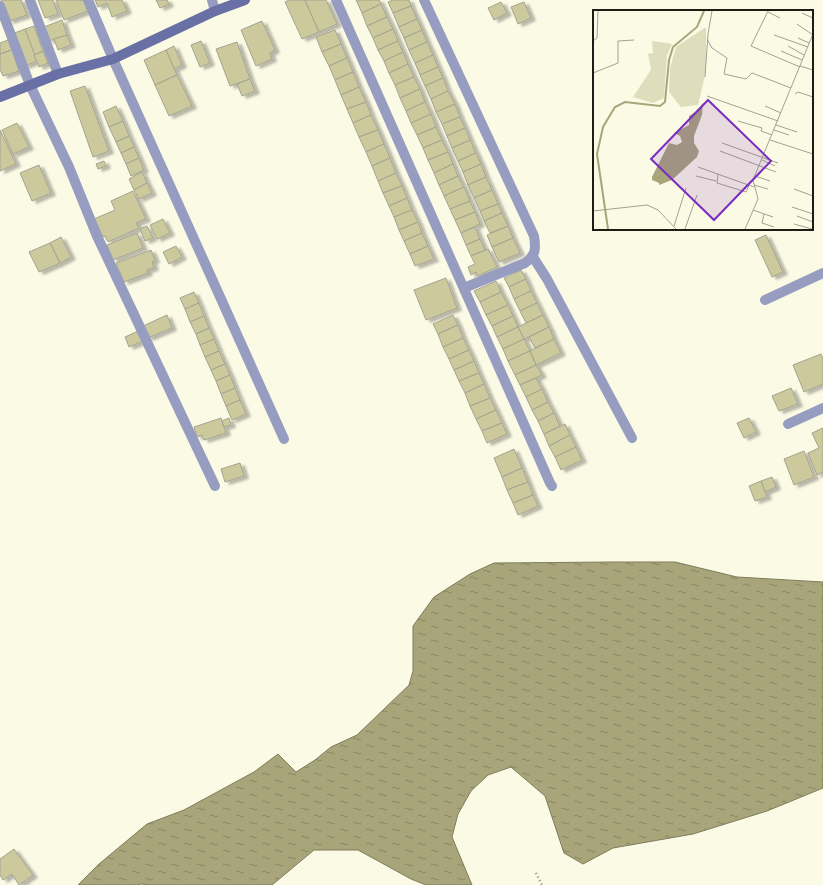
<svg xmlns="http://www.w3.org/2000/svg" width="823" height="885" font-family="Karla,sans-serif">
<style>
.water{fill:url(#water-ripples);stroke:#7e7c5c}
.building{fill:#ccc99c;stroke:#a4a390;filter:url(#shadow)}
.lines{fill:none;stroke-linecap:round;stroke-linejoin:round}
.path{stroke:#878779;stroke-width:2.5;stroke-dasharray:1 3;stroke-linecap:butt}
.street{stroke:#979dc1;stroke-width:10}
.secondary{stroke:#6970a5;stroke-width:10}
.inset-river{fill:none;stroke:#a8a57a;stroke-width:2}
.inset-road{fill:none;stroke:#a2a292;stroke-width:1}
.view{fill:#7b2cbf;fill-opacity:0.15;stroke:#7b2cbf;stroke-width:2}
.inset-edge{fill:none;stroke:#1d1d15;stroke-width:2}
</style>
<defs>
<pattern id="water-ripples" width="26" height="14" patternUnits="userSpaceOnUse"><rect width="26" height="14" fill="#a8a57a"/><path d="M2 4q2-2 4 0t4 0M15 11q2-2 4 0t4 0" fill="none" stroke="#888663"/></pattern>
<filter id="shadow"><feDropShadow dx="4.5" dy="2.5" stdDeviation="1" flood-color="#0004"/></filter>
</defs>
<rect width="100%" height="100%" fill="#fbfae5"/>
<polygon class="water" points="613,562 675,562 737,577 823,582 823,788 767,811 693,834 613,848 583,864 564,853 545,796 511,767 488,775 471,791 458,814 452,837 472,885 426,885 411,879 358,850 314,850 272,885 150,885 141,884 137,885 78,885 99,864 147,824 184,810 254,772 278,754 296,772 315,760 331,747 357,735 409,685 413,671 413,626 434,597 470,574 494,563"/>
<g class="building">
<polygon points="1,0 21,0 27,15 9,21"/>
<polygon points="38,0 53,0 58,14 45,18"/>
<polygon points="56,0 77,0 78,1 84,0 88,11 64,20"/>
<polygon points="95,0 122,0 127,11 112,17 107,3 98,7"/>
<polygon points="156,0 167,0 169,4 160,8"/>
<polygon points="289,0 305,0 319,32 302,39 285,2"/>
<polygon points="305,0 326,0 337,24 319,32"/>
<polygon points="356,0 379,0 381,4 362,13"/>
<polygon points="393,0 409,0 411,6 393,13 388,2"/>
<polygon points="501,2 507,13 494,20 488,8"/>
<polygon points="524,2 531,18 518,24 511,7"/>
<polygon points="381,4 387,17 367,26 362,13"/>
<polygon points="411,6 417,19 399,27 393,13"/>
<polygon points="387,17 393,29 373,38 367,26"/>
<polygon points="417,19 422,30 404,38 399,27"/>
<polygon points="62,20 67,35 49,41 44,27"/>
<polygon points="262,21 275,50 270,53 272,59 256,66 241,30"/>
<polygon points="34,26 43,51 34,55 25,29"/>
<polygon points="25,29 37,61 25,66 12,34"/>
<polygon points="393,29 398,41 378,50 373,38"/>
<polygon points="335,30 341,44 322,52 316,37"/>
<polygon points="422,30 427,42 409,50 404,38"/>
<polygon points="67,35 71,45 58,50 54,39"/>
<polygon points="8,40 12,50 0,54 0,43"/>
<polygon points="201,41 210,63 200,67 191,45"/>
<polygon points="398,41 403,52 384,61 378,50"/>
<polygon points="237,42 250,79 230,86 216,49"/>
<polygon points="427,42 433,55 415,63 409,50"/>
<polygon points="341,44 347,58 329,66 322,52"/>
<polygon points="174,46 182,65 174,69 166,50"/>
<polygon points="12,50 19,71 3,76 0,69 0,54"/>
<polygon points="166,50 177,75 155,85 144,60"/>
<polygon points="43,51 48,63 39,67 34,55"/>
<polygon points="403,52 408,64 389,73 384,61"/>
<polygon points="433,55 438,67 420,75 415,63"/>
<polygon points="347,58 353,72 335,80 329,66"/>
<polygon points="408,64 414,77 395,85 389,73"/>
<polygon points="438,67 443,78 425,86 420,75"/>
<polygon points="353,72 359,87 341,95 335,80"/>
<polygon points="177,75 192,106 169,116 155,85"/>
<polygon points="414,77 420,89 400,98 395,85"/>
<polygon points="443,78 448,91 431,99 425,86"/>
<polygon points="250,79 255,91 242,96 237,84"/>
<polygon points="85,86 109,151 93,157 70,91"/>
<polygon points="359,87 366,102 347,109 341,95"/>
<polygon points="420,89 425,102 406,111 400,98"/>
<polygon points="448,91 455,104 436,112 431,99"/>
<polygon points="366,102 371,115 353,123 347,109"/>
<polygon points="425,102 431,114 411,123 406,111"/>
<polygon points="455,104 460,117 442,124 436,112"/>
<polygon points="116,106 123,121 109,127 103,112"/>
<polygon points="431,114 436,127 417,135 411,123"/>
<polygon points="371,115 378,130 359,137 353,123"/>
<polygon points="460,117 465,128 447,136 442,124"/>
<polygon points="123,121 129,136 116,142 109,127"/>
<polygon points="17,123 29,147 13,154 2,130"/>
<polygon points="436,127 442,140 423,148 417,135"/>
<polygon points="465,128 470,140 452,148 447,136"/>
<polygon points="0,130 16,164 0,171"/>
<polygon points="378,130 384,144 366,152 359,137"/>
<polygon points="129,136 134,147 121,153 116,142"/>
<polygon points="442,140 448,152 428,160 423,148"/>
<polygon points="470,140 476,153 458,161 452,148"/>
<polygon points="384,144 390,158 372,166 366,152"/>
<polygon points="134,147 139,158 126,164 121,153"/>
<polygon points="448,152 453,164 434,173 428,160"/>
<polygon points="476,153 481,164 463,172 458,161"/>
<polygon points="139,158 144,170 131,176 126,164"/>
<polygon points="390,158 396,173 378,181 372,166"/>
<polygon points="104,161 106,166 98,169 96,164"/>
<polygon points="453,164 458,176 439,185 434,173"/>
<polygon points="481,164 486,177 468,185 463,172"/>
<polygon points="39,165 51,193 32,201 20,173"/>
<polygon points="142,172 147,183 134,190 129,179"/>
<polygon points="396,173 402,186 383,193 378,181"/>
<polygon points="458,176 464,187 444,196 439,185"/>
<polygon points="486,177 492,190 474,198 468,185"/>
<polygon points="147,183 152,193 139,199 134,190"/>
<polygon points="402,186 407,198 389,206 383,193"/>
<polygon points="464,187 470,201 450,209 444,196"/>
<polygon points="492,190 498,204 480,211 474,198"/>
<polygon points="133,191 146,219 136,223 139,228 108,242 105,236 103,237 94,219 115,210 111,201"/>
<polygon points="407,198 412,210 394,217 389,206"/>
<polygon points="470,201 475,212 455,220 450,209"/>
<polygon points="498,204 502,213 484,221 480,211"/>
<polygon points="412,210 418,222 399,230 394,217"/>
<polygon points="475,212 480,224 461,233 455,220"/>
<polygon points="502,213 508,226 490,233 484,221"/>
<polygon points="163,219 170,233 157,239 150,225"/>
<polygon points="418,222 422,233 404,241 399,230"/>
<polygon points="147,226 153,238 145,241 140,229"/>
<polygon points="508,226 513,238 492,247 487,235"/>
<polygon points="475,227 480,239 466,245 461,233"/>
<polygon points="137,233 143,248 113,260 107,245"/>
<polygon points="422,233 428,246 410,254 404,241"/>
<polygon points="766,235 783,272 772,277 755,240"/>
<polygon points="61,237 71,257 60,263 50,243"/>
<polygon points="513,238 520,253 499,262 492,247"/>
<polygon points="480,239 485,250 471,256 466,245"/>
<polygon points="50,243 60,263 39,272 29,252"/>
<polygon points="176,246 182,257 169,264 163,252"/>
<polygon points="428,246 434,259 415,266 410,254"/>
<polygon points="488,249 497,267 478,276 476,272 471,275 468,267 475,264 471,256"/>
<polygon points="151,250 155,260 152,262 154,268 147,270 148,273 124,282 116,263"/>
<polygon points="521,270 526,279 509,287 504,278"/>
<polygon points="446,278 457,308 426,320 414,290"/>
<polygon points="526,279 531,291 514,299 509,287"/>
<polygon points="496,281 501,292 480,302 474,291"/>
<polygon points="531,291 537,303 520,311 514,299"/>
<polygon points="194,292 199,303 185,309 180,298"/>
<polygon points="501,292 508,305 486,315 480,302"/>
<polygon points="199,303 204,316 190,322 185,309"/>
<polygon points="537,303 543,315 526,323 520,311"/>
<polygon points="508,305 513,316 492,326 486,315"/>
<polygon points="167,315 172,328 148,338 143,326"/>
<polygon points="453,315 458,325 438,334 433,324"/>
<polygon points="543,315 549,327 524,339 518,327"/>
<polygon points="204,316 209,328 196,334 190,322"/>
<polygon points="513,316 518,327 497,337 492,326"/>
<polygon points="458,325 463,338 443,347 438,334"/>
<polygon points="518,327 524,339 503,349 497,337"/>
<polygon points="549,327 554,339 535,348 529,337"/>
<polygon points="209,328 214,339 200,345 196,334"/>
<polygon points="138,331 143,341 129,347 125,337"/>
<polygon points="463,338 469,350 449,359 443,347"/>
<polygon points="214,339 219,351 205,357 200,345"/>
<polygon points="524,339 530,351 508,361 503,349"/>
<polygon points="554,339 561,353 536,365 530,351"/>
<polygon points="469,350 474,361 454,370 449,359"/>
<polygon points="219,351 225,364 211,370 205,357"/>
<polygon points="530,351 536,365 515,375 508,361"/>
<polygon points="821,354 823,359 823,384 804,392 793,365"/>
<polygon points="474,361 479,373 459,381 454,370"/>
<polygon points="225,364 230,375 216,381 211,370"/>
<polygon points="536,365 542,375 520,385 515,375"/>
<polygon points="479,373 484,384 465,393 459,381"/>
<polygon points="230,375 235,388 221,394 216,381"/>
<polygon points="536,378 542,389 526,397 520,385"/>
<polygon points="484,384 490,398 470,406 465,393"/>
<polygon points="235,388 240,400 226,406 221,394"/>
<polygon points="791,388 798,404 779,411 772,396"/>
<polygon points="542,389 548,402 532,410 526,397"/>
<polygon points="490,398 496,410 476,419 470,406"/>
<polygon points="240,400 246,414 232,420 226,406"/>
<polygon points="548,402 554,413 538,421 532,410"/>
<polygon points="496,410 502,423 482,431 476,419"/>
<polygon points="554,413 560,426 544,434 538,421"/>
<polygon points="221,418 226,433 204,440 202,435 197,437 194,427"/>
<polygon points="229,418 231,425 224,427 222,421"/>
<polygon points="749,418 756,432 744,438 737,423"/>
<polygon points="502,423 507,434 487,443 482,431"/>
<polygon points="565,424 570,435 549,446 544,434"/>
<polygon points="823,428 823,472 817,475 808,453 819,448 812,433"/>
<polygon points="570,435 576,447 555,457 549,446"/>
<polygon points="576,447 582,460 561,470 555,457"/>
<polygon points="514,449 522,468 502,477 494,458"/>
<polygon points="804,451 814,477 794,485 784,459"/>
<polygon points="240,463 244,476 225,482 221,469"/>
<polygon points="522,468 528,482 507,490 502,477"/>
<polygon points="772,477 776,487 765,492 761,481"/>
<polygon points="761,481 767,497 755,501 749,486"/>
<polygon points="528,482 533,495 513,503 507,490"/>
<polygon points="533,495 538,506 518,515 513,503"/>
<polygon points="14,849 33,875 19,885 12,874 3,880 0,875 0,859"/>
</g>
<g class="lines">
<polyline class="path" points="536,873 542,885"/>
<g class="street">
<polyline points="30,0 58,74"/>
<polyline points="88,0 113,59 284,439"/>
<polyline points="212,0 215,11"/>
<polyline points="336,0 550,483 552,486"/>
<path d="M424 0 534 236C536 249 536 255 525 263L464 288"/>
<polyline points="0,6 30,85 69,167 97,236 215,486"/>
<polyline points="533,257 547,279 632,438"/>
<polyline points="765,300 823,273"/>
<polyline points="788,424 823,408"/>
</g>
<polyline class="secondary" points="0,97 58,74 113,59 215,11 245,0"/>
</g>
<g transform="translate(593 10)">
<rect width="220" height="220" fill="#fbfae5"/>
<path d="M113 17V61L105 95 88 97 76 82 77 58 83 37ZM59 31 79 34 74 45 71 88 60 93 40 87 58 60 55 44 60 43Z" fill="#deddbc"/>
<path d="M110 93 109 105 101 126V133L106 141 104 147 79 170 66 175V173L59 170V167L76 133 84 135 89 132 87 126 81 123 96 115V106L105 100Z" fill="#a8a57a"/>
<path class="inset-river" d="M15 219 4 144 10 117 22 97 32 92 67 96 72 92 76 50 80 37 104 17 111 1"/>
<path class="inset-road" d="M175 1 158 36 207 57M175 2 187 8M209 3 220 8M204 14 220 25M181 25 215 37M205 28 216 33M114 29 119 38 134 48 131 64 153 69 159 63 198 78M0 31 4 28 5 1M195 36 211 45M188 41 209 50M207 56 220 60M0 63 25 53V31L41 30M112 67 115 24 119 1M202 84 205 82 220 87M114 86 185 111M172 96 188 103M145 111 169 118 168 121 179 125M183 115 204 122M181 120 196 125M177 130 220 144M129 133 185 153M127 141 183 162M169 150 182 156M105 157 161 177M125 164 124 173 153 182 156 175M103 166 123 171M162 166 177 171M161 175 175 179M201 179 220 186M199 197 220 204M160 200 180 207M0 201 54 195 65 200 83 219M171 204 169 213 181 217M204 206 220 212M201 214 219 219M81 216 93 178M92 219 104 185M152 219 165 189 160 170 220 24"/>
<path class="view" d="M115 90 178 151 121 210 58 149Z"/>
<rect width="220" height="220" class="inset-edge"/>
</g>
</svg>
